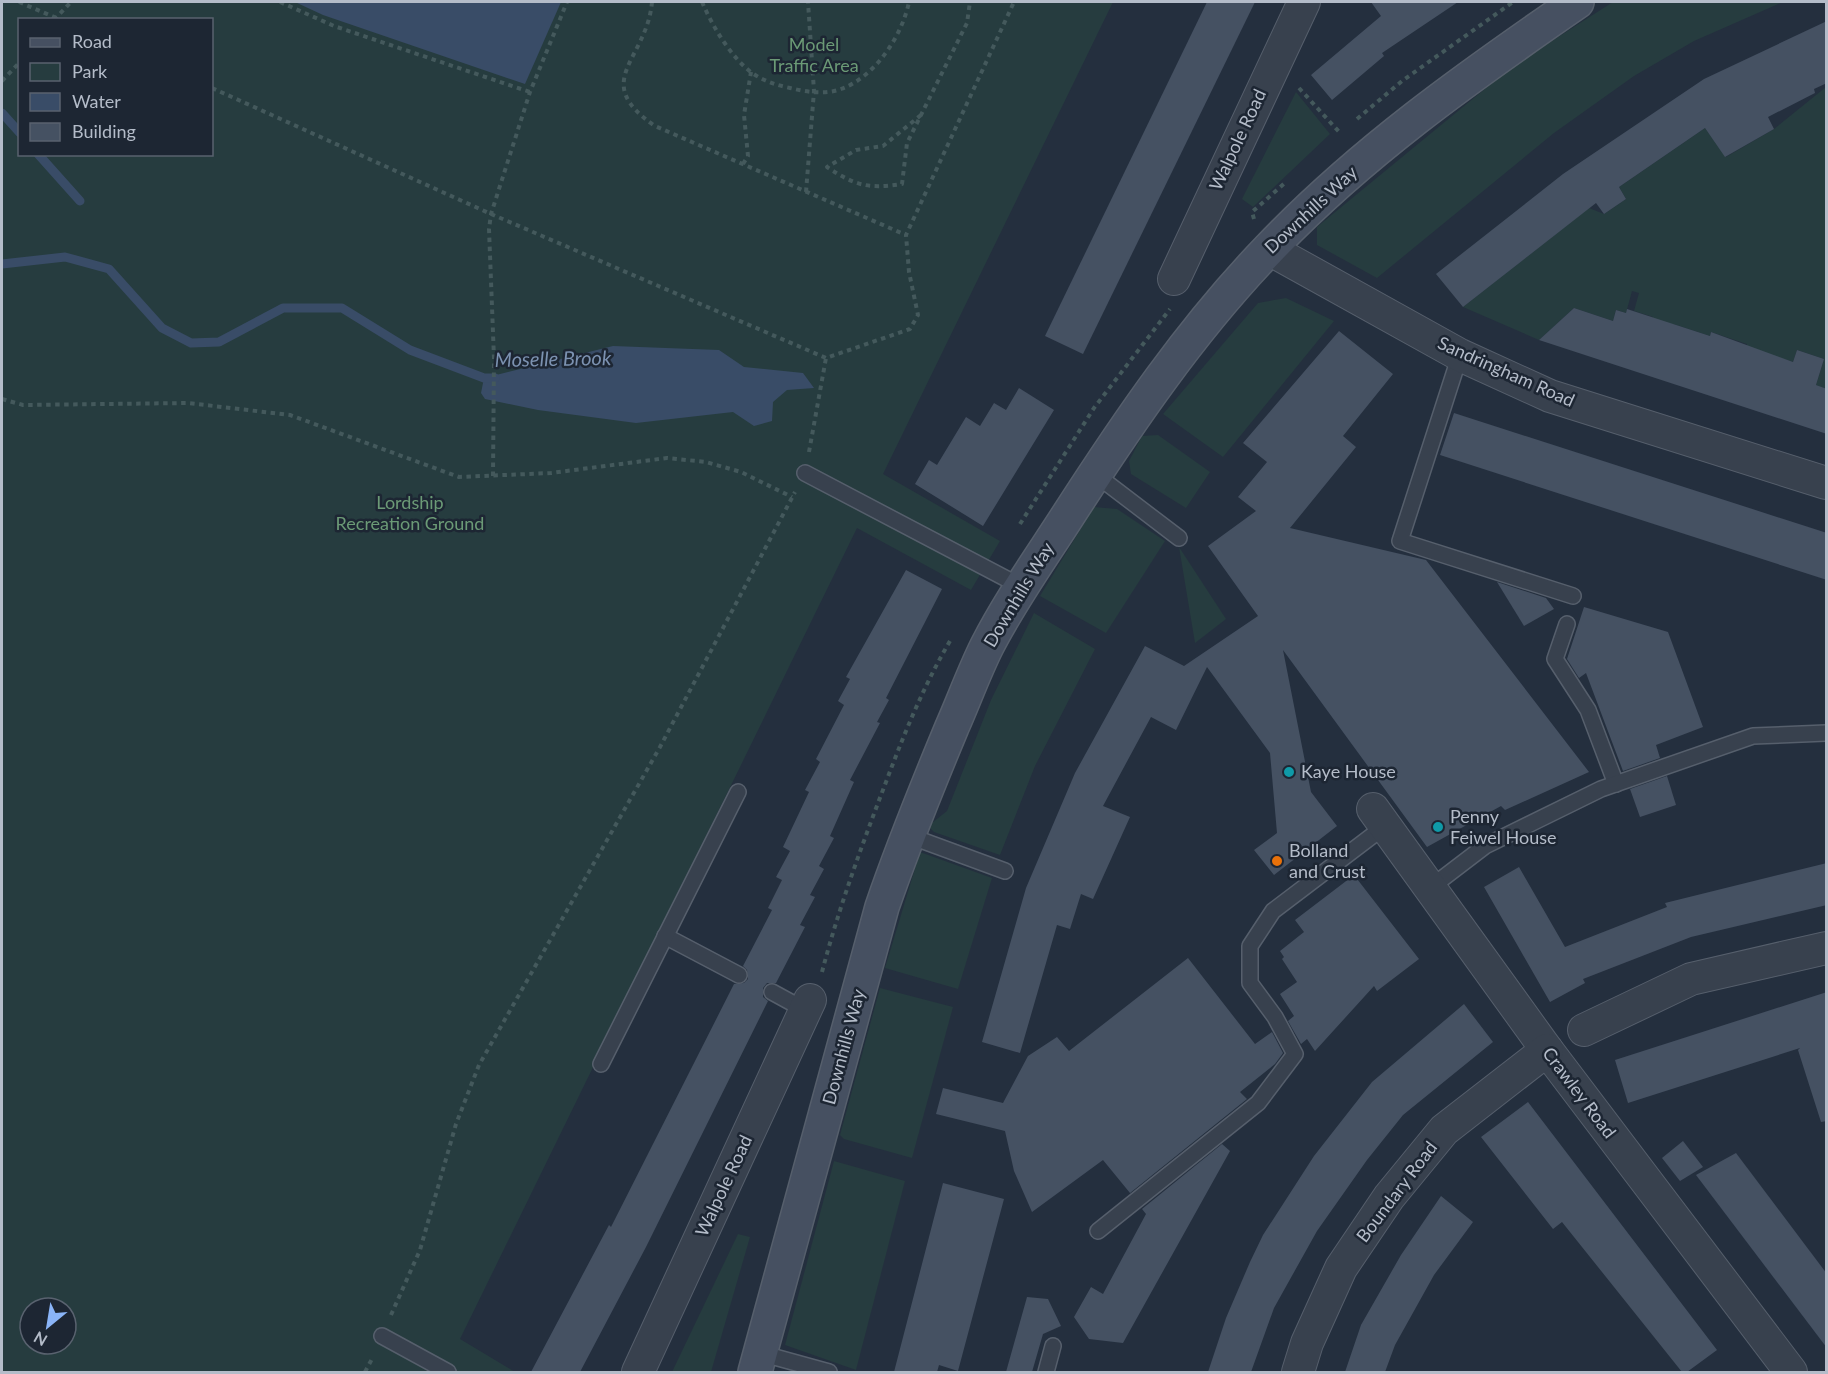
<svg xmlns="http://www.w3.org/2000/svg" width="1828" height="1374" font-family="Lato,sans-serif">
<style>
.green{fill:#263c3f;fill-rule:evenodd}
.water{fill:#394c67}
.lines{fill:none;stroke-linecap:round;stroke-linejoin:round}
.stream{stroke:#394c67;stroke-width:9}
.building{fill:#455162}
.service-casing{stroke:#565f6c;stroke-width:18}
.minor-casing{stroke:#565f6c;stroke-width:34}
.secondary-casing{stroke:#565f6c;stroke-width:36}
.path{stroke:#44595c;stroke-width:4;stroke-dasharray:4.5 4.5;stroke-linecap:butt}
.service{stroke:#38414e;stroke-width:15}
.minor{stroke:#38414e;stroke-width:32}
.secondary{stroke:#465061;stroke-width:33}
.culture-dot{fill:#0f9aa8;stroke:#1d2633;stroke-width:2}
.food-dot{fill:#e8710a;stroke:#1d2633;stroke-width:2}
.labels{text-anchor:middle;stroke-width:5;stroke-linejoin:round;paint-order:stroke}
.park-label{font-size:18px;fill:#6b9a76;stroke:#1d2633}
.street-label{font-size:18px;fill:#b4bcc9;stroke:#1d2633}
.poi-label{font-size:18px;fill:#b4bcc9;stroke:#1d2633;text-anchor:start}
.water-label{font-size:20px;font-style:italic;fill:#7c92b1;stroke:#1d2633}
</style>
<rect width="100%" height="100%" fill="#242f3e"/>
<g class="green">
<path d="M2 2H1113L883 474 1000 541 971 590 857 528 460 1339 515 1372H2ZM20 20H212V154H20ZM30 1308H66V1344H30Z"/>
<polygon points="1613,2 1783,2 1694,41 1634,76 1554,133 1377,278 1317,245 1317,227 1514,65"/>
<polygon points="1826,87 1826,389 1816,385 1824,359 1797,350 1793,362 1784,359 1742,361 1747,344 1711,332 1710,336 1673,324 1649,331 1653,317 1634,311 1639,293 1632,291 1626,313 1616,310 1613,321 1574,308 1539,340 1463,307 1589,208 1604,214 1626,199 1619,187 1705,128 1726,157 1774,129"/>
<polygon points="1296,92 1330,134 1253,207 1242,199"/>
<polygon points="1286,298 1334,321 1223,457 1163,414 1258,303"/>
<polygon points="1158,435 1210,472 1186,508 1131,474 1129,461 1142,436"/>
<polygon points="1094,507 1117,509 1165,541 1106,633 1040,596"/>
<polygon points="1179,547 1226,619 1195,643"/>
<polygon points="1034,613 1095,649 1035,766 1000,855 934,832 928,826 947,811 991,700"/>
<polygon points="920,852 992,878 958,989 885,968"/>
<polygon points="880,988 953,1007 912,1158 844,1139 840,1135"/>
<polygon points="834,1161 905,1181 856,1370 785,1345"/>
<polygon points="738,1234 750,1237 711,1372 672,1372"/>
</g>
<g class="water">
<polygon points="295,2 561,2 525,84 323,15"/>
<polygon points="613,346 719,350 744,367 803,373 814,388 787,390 773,402 772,421 754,426 733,412 636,423 538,410 485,399 481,393 484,378"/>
</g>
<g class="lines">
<g class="stream">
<polyline points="2,113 20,133"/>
<polyline points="38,154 80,201"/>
<polyline points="2,264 65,257 109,269 162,328 191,343 219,342 283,308 342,308 410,350 484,378 495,378"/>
</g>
</g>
<g class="building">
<polygon points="1207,2 1255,2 1083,354 1045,336"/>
<polygon points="1371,2 1458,2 1382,53 1384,56 1332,100 1311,75 1381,16"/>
<polygon points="1827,21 1827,83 1814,89 1815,93 1768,117 1774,129 1725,157 1705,128 1619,187 1626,199 1604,214 1596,203 1463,307 1436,274 1563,174 1704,79"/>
<polygon points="1574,308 1613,321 1616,310 1626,313 1627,309 1710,336 1711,332 1793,362 1797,350 1824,359 1816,385 1827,389 1827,434 1539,340"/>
<polygon points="1339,331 1393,374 1343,436 1356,447 1290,528 1426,560 1589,772 1505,810 1501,806 1427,847 1283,650 1311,792 1337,826 1274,875 1254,850 1277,833 1270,753 1207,667 1176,730 1151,717 1103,806 1130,817 1093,899 1081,894 1070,929 1057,925 1020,1053 982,1042 1026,888 1075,773 1145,646 1184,666 1258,616 1208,546 1256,511 1238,497 1267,462 1243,443"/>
<polygon points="1019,388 1054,410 983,526 915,484 929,460 937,465 966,417 980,426 994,403 1006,410"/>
<polygon points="1454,413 1827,533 1827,580 1440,455"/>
<polygon points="906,570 942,589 886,698 889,700 877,722 880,723 850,780 854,782 830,836 834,838 819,866 824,869 810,895 815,897 800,925 805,927 776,983 767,983 763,988 763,997 768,1001 646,1247 580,1372 531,1372 609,1225 611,1227 734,984 744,983 748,979 747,970 743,966 772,910 768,908 782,880 776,877 790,851 783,847 809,792 805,790 820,762 816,759 844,705 838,701 850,679 846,677"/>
<polygon points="1497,582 1546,598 1554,609 1524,626"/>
<polygon points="1584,607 1668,632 1703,727 1656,745 1660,758 1623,771 1586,673 1579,678 1567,659"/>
<polygon points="1667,776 1676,805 1640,817 1630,789"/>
<polygon points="1827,863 1827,905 1691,937 1583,979 1585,983 1550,1002 1484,887 1519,867 1565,947 1667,907 1665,903"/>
<polygon points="1354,875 1419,959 1377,991 1374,986 1315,1051 1307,1039 1301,1044 1288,1021 1294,1016 1280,994 1297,982 1282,959 1284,957 1280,951 1304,932 1295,920"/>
<polygon points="1188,958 1255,1044 1272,1032 1283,1053 1275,1064 1240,1092 1247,1099 1130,1193 1103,1160 1032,1212 1014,1171 1005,1131 936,1114 943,1088 1003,1103 1028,1056 1057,1037 1069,1051"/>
<polygon points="1827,992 1827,1121 1821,1122 1798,1050 1800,1048 1628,1103 1615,1060"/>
<polygon points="1464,1004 1493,1042 1403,1115 1367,1160 1317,1231 1274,1308 1251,1372 1208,1372 1226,1318 1250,1262 1263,1235 1314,1156 1372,1082"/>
<polygon points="1528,1102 1717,1350 1687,1372 1682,1372 1562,1222 1553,1229 1481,1137"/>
<polygon points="1683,1141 1703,1167 1680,1181 1662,1158"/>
<polygon points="1222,1144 1230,1151 1123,1343 1089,1339 1074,1317 1091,1287 1103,1294 1146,1214 1142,1209"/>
<polygon points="1736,1153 1827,1274 1827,1348 1696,1175"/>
<polygon points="943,1183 1004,1199 958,1371 939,1365 937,1372 894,1372"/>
<polygon points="1441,1196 1473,1222 1434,1275 1395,1345 1385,1372 1345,1372 1361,1325 1401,1255"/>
<polygon points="1027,1297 1048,1299 1061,1326 1043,1334 1032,1372 1006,1372"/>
</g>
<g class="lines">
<g class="service-casing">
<g id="service">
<polyline points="1460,355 1400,541 1573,596"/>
<polyline points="805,473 1022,587"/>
<polyline points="1095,474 1179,538"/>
<polyline points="1567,624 1555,659 1588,710 1616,784"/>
<polyline points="907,835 1005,871"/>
<polyline points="1430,888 1485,846 1601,789 1753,736 1826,733"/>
<polyline points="665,936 739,975"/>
<polyline points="772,992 805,1010"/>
<polyline points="601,1064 738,792"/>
<polyline points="1098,1231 1258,1103 1295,1054 1275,1017 1250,983 1250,946 1273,911 1385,826"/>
<polyline points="382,1336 448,1372"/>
<polyline points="760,1353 829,1372"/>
<polyline points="1046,1372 1053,1346"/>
</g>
</g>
<g class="minor-casing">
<g id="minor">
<polyline points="1269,249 1460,355 1550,396 1826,483"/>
<polyline points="1174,279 1304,2"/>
<polyline points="1373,809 1547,1050 1791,1372"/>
<polyline points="1584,1030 1691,979 1826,948"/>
<polyline points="638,1372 810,1000"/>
<polyline points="1298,1372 1307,1343 1341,1268 1389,1197 1444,1130 1547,1050"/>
</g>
</g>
<g class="secondary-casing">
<path id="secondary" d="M755 1372 882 907C903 846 927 787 952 727 964 700 974 672 987 646 1010 601 1040 559 1067 517 1127 424 1190 331 1267 251 1359 154 1468 77 1577 2"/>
</g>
<g class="path">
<polyline points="19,2 61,20"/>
<polyline points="280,2 334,26 530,92"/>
<path d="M652 2C647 60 589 81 655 126L906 235"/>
<path d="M702 2C713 27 730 56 752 73 764 81 776 85 790 88 806 92 825 95 841 89 875 77 902 36 909 2"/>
<polyline points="54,20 71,2"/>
<polyline points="2,81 20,62"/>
<polyline points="212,88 491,214 826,358 910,329 918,315 909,272 906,235 1014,2"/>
<polyline points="1299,88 1341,134"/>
<path d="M921 115 883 146 856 150 827 167C856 186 868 189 902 184L907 143 967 23 970 2"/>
<polyline points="1357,119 1402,81 1513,2"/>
<polyline points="743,164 748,156 744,115 751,72"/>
<polyline points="806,192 814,91 808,2"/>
<polyline points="1254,219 1252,212 1286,182"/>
<polyline points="2,399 23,405 188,403 290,415 459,477 551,473 667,458 706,462 741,472 792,497"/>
<polyline points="809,452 826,358"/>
<polyline points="493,476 494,359 489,229 491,214 530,92 567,2"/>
<polyline points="1020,524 1094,408 1170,309"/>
<path d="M822 972C839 907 862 845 886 782 904 734 924 685 950 641"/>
<polyline points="391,1315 420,1250 456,1124 479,1065 660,747 795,492"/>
<polyline points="365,1372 373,1357"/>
</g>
<use href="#service" class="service"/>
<use href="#minor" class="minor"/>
<use href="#secondary" class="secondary"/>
</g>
<g class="culture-dot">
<circle cx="1289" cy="772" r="6"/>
<circle cx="1438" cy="827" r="6"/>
</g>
<circle class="food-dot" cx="1277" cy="861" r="6"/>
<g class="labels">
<g class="park-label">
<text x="814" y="51">Model<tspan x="814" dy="21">Traffic Area</tspan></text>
<text x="410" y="509">Lordship<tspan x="410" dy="21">Recreation Ground</tspan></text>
</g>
<g class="street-label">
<text transform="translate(1238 140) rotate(-65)" y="6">Walpole Road</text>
<text transform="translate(1311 210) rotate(-43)" y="6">Downhills Way</text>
<text transform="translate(1506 372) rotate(24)" y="6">Sandringham Road</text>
<text transform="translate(1019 595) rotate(-59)" y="6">Downhills Way</text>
<text transform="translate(844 1047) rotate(-75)" y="6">Downhills Way</text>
<text transform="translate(1579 1093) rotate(53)" y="6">Crawley Road</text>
<text transform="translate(724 1186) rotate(-65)" y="6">Walpole Road</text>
<text transform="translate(1397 1192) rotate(-53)" y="6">Boundary Road</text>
</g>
<g class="poi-label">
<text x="1301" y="778">Kaye House</text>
<text x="1450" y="823">Penny<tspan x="1450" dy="21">Feiwel House</tspan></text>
<text x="1289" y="857">Bolland<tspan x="1289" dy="21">and Crust</tspan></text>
</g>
<g class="water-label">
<text transform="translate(553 359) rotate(-1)" y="7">Moselle Brook</text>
</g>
</g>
<rect width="1828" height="1374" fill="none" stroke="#b4bcc9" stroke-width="6"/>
<rect x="18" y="18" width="195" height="138" fill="#1d2633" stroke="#59626f" stroke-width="1.5"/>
<rect x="30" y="38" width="30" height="9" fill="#465061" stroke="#59626f" stroke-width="1.5"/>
<text x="72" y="48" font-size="18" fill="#b4bcc9">Road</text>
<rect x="30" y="63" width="30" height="18" fill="#263c3f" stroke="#59626f" stroke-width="1.5"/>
<text x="72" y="78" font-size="18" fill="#b4bcc9">Park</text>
<rect x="30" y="93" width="30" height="18" fill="#394c67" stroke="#59626f" stroke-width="1.5"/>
<text x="72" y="108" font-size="18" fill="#b4bcc9">Water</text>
<rect x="30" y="123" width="30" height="18" fill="#455162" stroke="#59626f" stroke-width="1.5"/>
<text x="72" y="138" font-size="18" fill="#b4bcc9">Building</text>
<g transform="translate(48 1326) rotate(210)"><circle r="28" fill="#1d2633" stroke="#59626f" stroke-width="1.5"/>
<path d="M0-4.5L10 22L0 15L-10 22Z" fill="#8ab4f8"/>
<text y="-9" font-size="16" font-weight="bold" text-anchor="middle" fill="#b4bcc9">N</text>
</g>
</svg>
